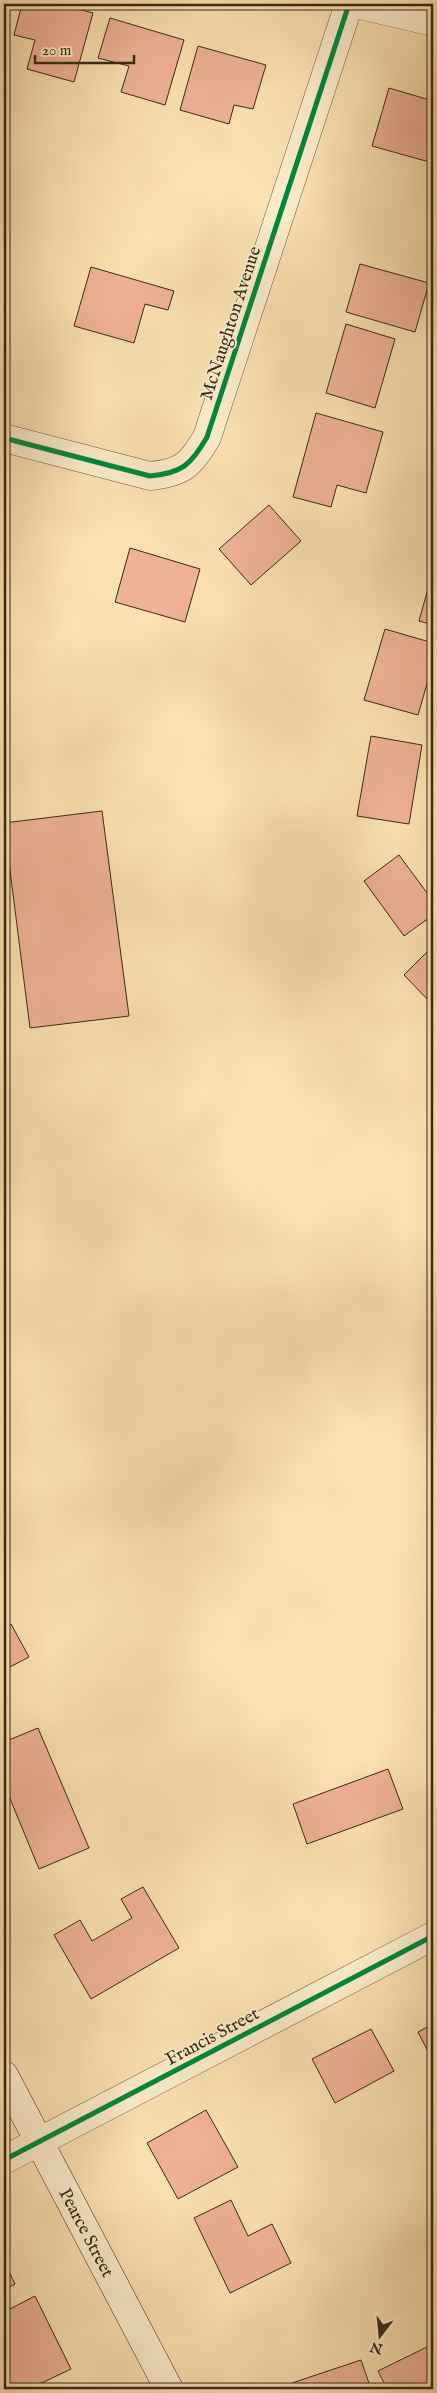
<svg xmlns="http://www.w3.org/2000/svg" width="437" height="2393" font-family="'IM FELL English',serif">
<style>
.building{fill:#f0b297;stroke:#372916}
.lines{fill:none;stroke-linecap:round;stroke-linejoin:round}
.street-casing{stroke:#68573d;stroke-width:29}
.secondary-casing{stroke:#372916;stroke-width:29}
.street{stroke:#fceccc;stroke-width:28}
.secondary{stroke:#fceccc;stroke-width:28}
.cycleway-casing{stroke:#fceccc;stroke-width:8}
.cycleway{stroke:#00873e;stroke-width:5}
.labels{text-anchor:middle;stroke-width:4;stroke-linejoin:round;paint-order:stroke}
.street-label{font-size:18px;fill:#372916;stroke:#fceccc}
</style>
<rect width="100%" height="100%" fill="#fbe1b1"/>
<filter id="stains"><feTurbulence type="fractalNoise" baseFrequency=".004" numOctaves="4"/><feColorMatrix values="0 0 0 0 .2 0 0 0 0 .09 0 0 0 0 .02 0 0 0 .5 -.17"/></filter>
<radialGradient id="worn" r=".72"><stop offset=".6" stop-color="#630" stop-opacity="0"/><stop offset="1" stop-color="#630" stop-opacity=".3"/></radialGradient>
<g class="building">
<polygon points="22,4 60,4 93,13 74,82 27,69 35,40 14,35"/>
<polygon points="110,18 184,40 165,105 121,92 129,66 98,58"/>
<polygon points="198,46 266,65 253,109 234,105 229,124 180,110"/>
<polygon points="389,88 433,101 433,163 372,146"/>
<polygon points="360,264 429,283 415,332 346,312"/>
<polygon points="91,267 174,291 168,310 145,304 134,343 74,326"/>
<polygon points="346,324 395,339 375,408 326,393"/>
<polygon points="316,413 383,432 366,493 337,485 331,507 293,497"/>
<polygon points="269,505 301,541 251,585 219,549"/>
<polygon points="130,548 200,569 185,622 115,602"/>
<polygon points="433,570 433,625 419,621"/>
<polygon points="385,629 433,643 433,663 418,715 364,700"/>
<polygon points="371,736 422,745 409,824 357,816"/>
<polygon points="102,811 129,1016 30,1028 4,823"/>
<polygon points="399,855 433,901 433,915 404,936 364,881"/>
<polygon points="433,946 433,1005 404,975"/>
<polygon points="11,1624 29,1657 4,1670 4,1628"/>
<polygon points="38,1728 89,1848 39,1869 4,1784 4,1742"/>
<polygon points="388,1769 403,1809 307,1844 293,1804"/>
<polygon points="143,1887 179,1948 91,1999 54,1935 80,1920 92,1941 132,1918 121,1899"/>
<polygon points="433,2024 433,2061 418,2032"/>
<polygon points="371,2029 394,2071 335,2103 312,2059"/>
<polygon points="206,2110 238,2167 178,2199 147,2143"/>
<polygon points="231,2200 248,2236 272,2224 291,2263 230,2293 194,2218"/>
<polygon points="4,2261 15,2284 4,2290"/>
<polygon points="35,2296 71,2369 29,2389 4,2389 4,2312"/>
<polygon points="433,2344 433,2389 387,2389 378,2371"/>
<polygon points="361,2360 371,2389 294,2389 292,2383"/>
</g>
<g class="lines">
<g class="street-casing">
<g id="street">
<polyline points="356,4 433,22"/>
<path d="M4 438 150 476C182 473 191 465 207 437L349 4"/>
<polyline points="4,2160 433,1936"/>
</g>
</g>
<g class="secondary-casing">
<g id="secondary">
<path id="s1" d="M4 2075 169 2389"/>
</g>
</g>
<use href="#street" class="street"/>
<use href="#secondary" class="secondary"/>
<g class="cycleway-casing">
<g id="cycleway">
<path d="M4 438 150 476C182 473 191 465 207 437L349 4"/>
<polyline points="4,2160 433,1936"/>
</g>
</g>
<use href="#cycleway" class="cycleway"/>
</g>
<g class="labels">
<g class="street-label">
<text transform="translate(230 323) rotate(-72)" y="6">McNaughton Avenue</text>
<text transform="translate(212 2036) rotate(-28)" y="6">Francis Street</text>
<text dy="6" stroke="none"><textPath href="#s1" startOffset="178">Pearce Street</textPath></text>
</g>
</g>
<rect width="437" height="2393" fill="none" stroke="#fbe1b1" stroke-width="20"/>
<rect x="5" y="5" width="427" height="2383" fill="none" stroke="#372916" stroke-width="2.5"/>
<rect x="10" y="10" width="417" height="2373" fill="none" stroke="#372916"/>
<g transform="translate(380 2336) rotate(196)" stroke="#fceccc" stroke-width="4" paint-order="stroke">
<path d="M0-4L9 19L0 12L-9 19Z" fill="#372916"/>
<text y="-8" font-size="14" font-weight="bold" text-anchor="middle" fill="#372916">N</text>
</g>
<path d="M35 55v8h99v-8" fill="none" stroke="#372916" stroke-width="2.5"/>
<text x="42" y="55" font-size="15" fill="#372916" stroke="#fceccc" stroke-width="4" paint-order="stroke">20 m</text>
<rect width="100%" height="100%" filter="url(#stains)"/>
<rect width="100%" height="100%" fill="url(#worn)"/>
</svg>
